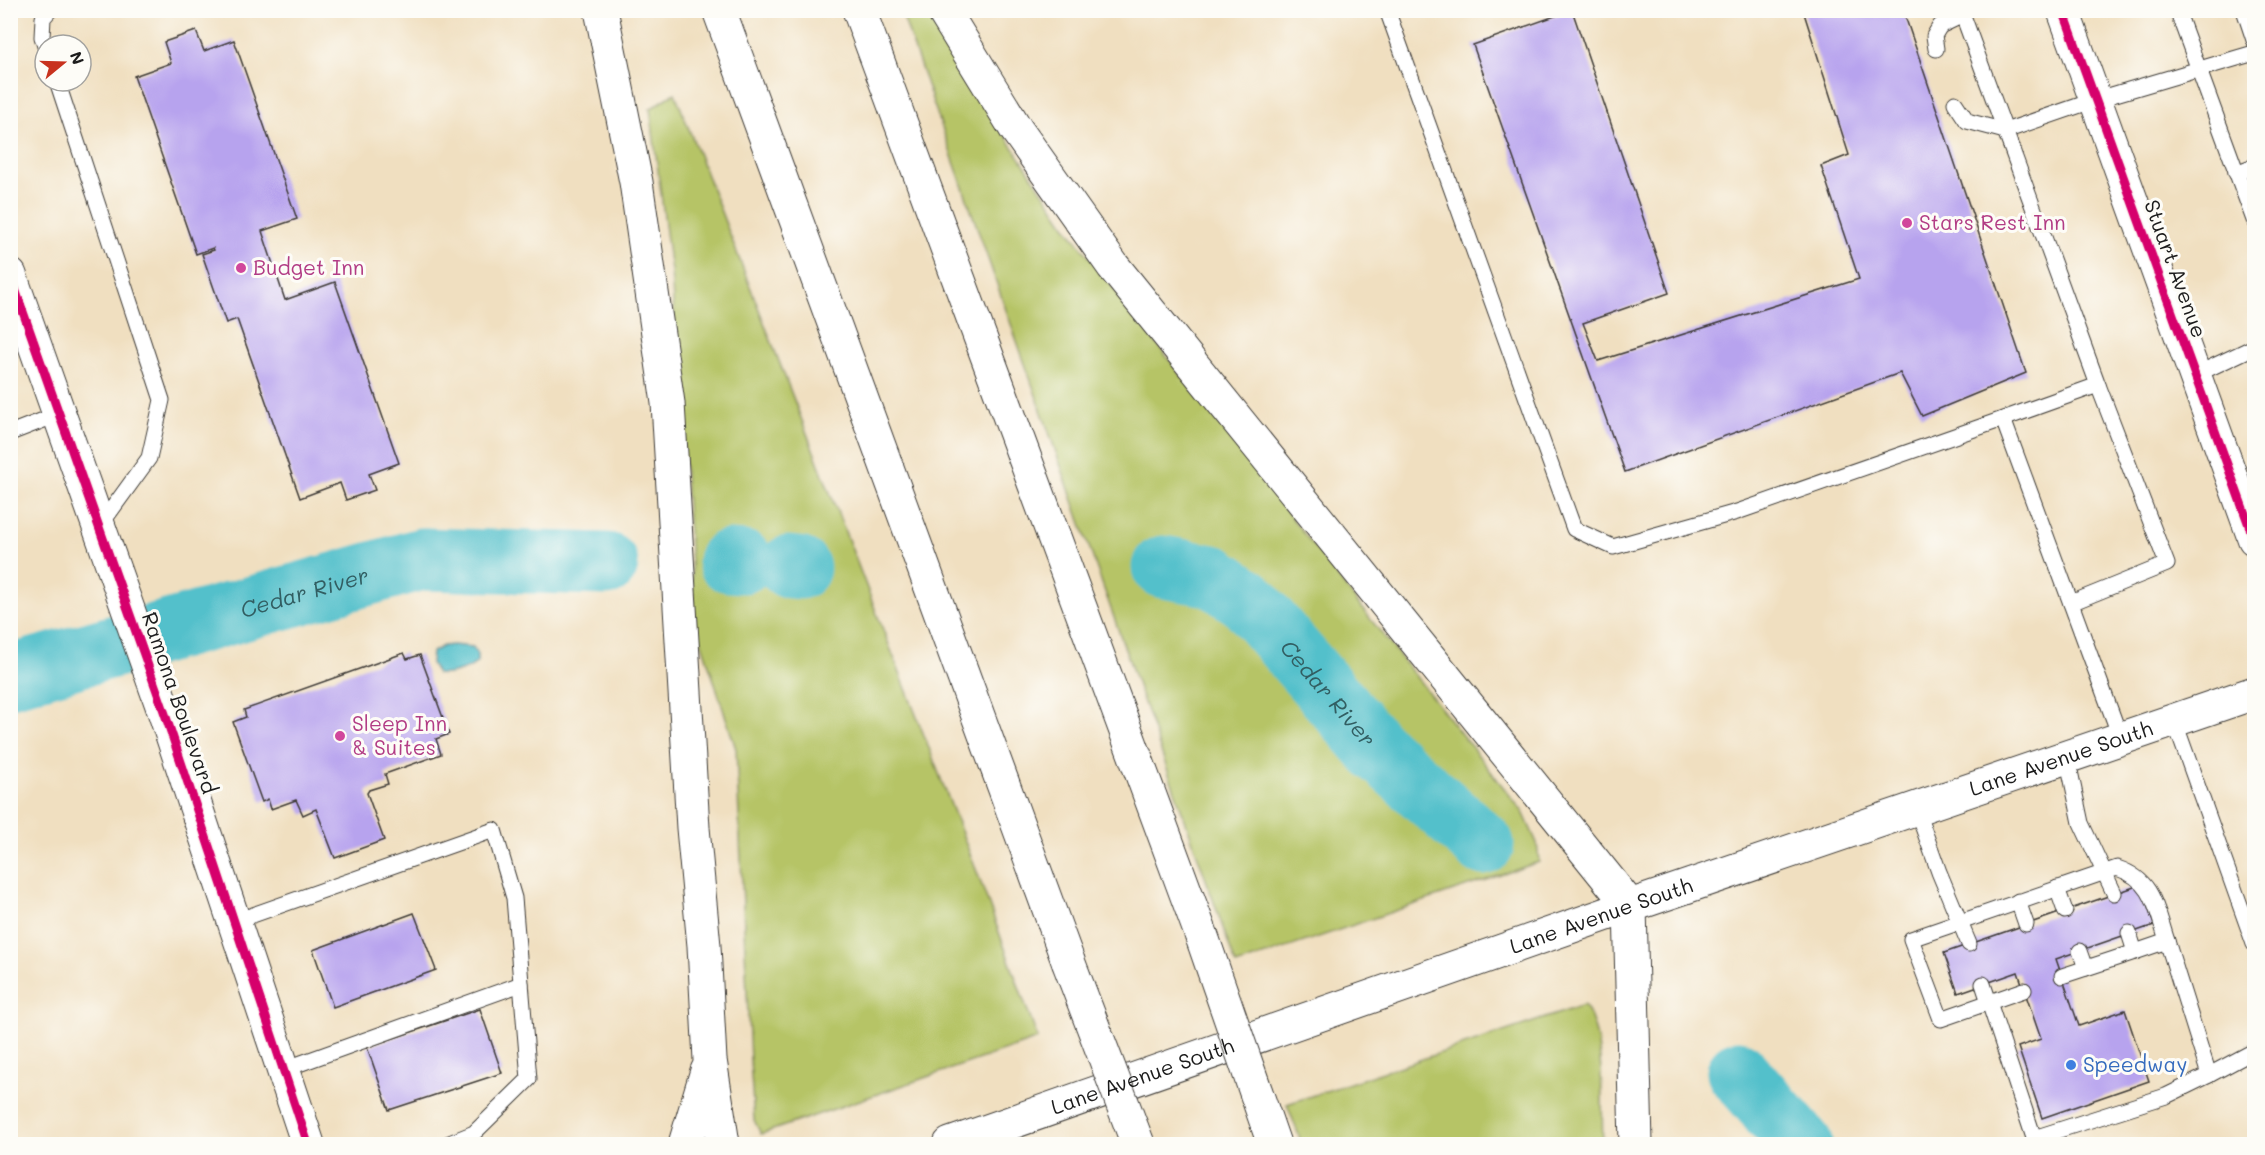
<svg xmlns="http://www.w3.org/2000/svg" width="2265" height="1155" font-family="Mali,sans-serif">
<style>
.green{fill:#b6c466;stroke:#697041;stroke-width:1.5}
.water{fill:#53c0cb;stroke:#386e74;stroke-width:1.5}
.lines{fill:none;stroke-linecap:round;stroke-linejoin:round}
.river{stroke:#53c0cb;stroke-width:63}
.building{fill:#b7a3ee}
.service-casing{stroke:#3c3935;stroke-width:17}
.minor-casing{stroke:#3c3935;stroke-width:34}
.tertiary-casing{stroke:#3c3935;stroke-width:35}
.secondary-casing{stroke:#3c3935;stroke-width:35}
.motorway-casing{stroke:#3c3935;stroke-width:35}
.service{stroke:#fff;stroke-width:15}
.minor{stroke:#fff;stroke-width:32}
.tertiary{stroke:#fff;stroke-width:33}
.secondary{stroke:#fff;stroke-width:33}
.motorway{stroke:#fff;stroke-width:33}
.motorway-bridge-casing{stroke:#3c3935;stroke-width:35;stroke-linecap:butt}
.motorway-bridge{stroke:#fff;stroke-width:33}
.cycleway-casing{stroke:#fdfcf7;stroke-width:13}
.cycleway{stroke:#d6006c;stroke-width:9}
.hotel-dot{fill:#d1479c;stroke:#fdfcf7;stroke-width:2}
.shop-dot{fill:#3f7fe0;stroke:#fdfcf7;stroke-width:2}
.labels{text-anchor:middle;stroke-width:6;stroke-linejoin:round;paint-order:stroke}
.hotel-label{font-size:21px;fill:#b23c85;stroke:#fdfcf7;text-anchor:start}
.street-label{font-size:21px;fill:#1c1c1c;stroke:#fdfcf7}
.shop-label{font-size:21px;fill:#366cbe;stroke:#fdfcf7;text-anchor:start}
.water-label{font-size:22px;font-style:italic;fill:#325e62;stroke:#fdfcf7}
</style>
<rect width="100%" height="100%" fill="#fdfcf7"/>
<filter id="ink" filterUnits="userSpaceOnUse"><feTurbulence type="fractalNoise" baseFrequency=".0167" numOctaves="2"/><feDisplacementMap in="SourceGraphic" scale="12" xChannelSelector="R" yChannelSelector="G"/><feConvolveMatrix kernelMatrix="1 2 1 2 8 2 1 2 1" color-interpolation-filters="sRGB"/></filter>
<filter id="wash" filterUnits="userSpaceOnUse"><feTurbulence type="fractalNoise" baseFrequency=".008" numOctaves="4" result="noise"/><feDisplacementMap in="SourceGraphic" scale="24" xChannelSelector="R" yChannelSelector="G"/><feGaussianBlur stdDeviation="1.35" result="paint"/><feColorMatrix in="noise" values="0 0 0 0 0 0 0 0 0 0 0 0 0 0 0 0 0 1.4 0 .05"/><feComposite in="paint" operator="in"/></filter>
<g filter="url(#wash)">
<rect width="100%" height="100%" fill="#f0dfc0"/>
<g class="green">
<polygon points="901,11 926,11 963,72 1067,228 1357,602 1523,812 1537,843 1539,862 1236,965"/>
<polygon points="675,93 977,872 1038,1039 761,1134 754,1120 750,1060 736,749 695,622 671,271 650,109"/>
<path d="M1584 1005C1606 1033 1601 1108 1603 1144H1302L1287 1104Z"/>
</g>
<path class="water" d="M453 645 473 647 477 654V662C470 670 447 676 437 674L431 663 432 652 443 646Z"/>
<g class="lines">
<g class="river">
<polyline points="729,561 743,562"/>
<polyline points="789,567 799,568"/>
<path id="s1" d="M1163 567 1213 576 1248 600 1375 748 1483 844"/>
<path id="s2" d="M10 676 422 559 607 564"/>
<polyline points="1738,1072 1801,1144"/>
</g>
</g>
<g id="blocks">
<g class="building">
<polygon points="1572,10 1669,293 1583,323 1598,361 1859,279 1821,166 1849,155 1803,10 1903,10 2026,373 1922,416 1900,373 1625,472 1473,45"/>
<polygon points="196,31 204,51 234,40 297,219 262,231 285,300 335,282 399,463 369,474 375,490 346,500 340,483 300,498 237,319 226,323 202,254 214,250 213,248 196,254 134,76 171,63 164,42"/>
<polygon points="404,653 407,659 420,655 449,734 436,739 441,754 385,774 388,784 369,790 367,793 384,840 335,858 316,809 303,815 296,800 271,809 268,799 262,802 233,722 246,717 244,710"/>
<polygon points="2140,885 2154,925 2056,959 2079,1026 2125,1010 2149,1081 2042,1118 2018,1047 2041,1039 2018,972 1958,993 1944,953"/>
<polygon points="414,913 436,970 333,1007 313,950"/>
<polygon points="480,1009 502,1073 389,1110 367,1047"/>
</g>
</g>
</g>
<g filter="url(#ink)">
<use href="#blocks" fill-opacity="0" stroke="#3c3935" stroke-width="1.5"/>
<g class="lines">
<g class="service-casing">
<g id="service">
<polyline points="1387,10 1574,529 1613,547 1737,512 2003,419"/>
<polyline points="1961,10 2098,385 2003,419 2121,739"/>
<polyline points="2177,10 2254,220"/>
<polyline points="2244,10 2254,40"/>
<polyline points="45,46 42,37 43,18 50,10"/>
<polyline points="1936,49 1934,36 1940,26 1963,15"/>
<polyline points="57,81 162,400 149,458 99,527"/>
<polyline points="1955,103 1967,121 2005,131 2095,100 2254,53"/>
<polyline points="2236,173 2254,166"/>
<polyline points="2195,375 2254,347"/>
<polyline points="10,433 59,414"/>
<polyline points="2071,603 2167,564 2098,385"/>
<polyline points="2174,720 2254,944"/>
<polyline points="2067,757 2081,823 2114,893"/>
<polyline points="1916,808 1939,872 1969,944"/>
<polyline points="2057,888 2065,911"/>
<polyline points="2018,901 2026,924"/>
<polyline points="233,922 494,830 514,898 529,1079 474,1133 447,1144"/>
<polyline points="2080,951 2086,968"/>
<polyline points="2062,976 2135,952"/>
<polyline points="1983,984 2034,1138 2166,1096 2209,1075 2167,941 2135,952 2129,933"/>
<path d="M2024 990 1941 1019 1911 939 2117 868C2154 880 2156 908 2167 941"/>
<polyline points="282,1070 521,984"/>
<polyline points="2209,1075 2254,1051"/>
</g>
</g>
<g class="minor-casing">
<polyline id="minor" points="2063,10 2254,539"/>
</g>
<g class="tertiary-casing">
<polyline id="tertiary" points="10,275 165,714 308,1144"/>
</g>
<g class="secondary-casing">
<g id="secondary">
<path id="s3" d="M950 1144 1630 906 2254 693"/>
</g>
</g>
<g class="motorway-casing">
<g id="motorway">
<polyline points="601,10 636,182 668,403 693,828 704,946 710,1060 723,1144"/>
<polyline points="719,10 1068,961"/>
<polyline points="859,10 1201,934"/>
<polyline points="943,10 1016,129 1113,266 1630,906 1636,1144"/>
<polyline points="685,1144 707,1071"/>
</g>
</g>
<use href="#service" class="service"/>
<use href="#minor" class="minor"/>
<use href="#tertiary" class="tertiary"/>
<use href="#secondary" class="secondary"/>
<use href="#motorway" class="motorway"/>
<g class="motorway-bridge-casing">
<g id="motorway-bridge">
<polyline points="1201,934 1274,1144"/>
<polyline points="1068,961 1138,1144"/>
</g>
</g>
<use href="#motorway-bridge" class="motorway-bridge"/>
<g class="cycleway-casing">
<g id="cycleway">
<polyline points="2063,10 2254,539"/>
<polyline points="10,275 165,714 308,1144"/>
</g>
</g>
<use href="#cycleway" class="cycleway"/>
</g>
</g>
<g class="hotel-dot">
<circle cx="1907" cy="223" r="6"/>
<circle cx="241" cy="268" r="6"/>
<circle cx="340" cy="736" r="6"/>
</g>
<circle class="shop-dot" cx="2071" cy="1065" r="6"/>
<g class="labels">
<g class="hotel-label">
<text x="1919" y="230">Stars Rest Inn</text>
<text x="253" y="275">Budget Inn</text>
<text x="352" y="731">Sleep Inn<tspan x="352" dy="24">&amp; Suites</tspan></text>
</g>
<g class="street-label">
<text transform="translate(2175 269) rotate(70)" y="7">Stuart Avenue</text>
<text transform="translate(179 703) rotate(71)" y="7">Ramona Boulevard</text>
<text dy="7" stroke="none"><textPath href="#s3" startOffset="1176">Lane Avenue South</textPath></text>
<text dy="7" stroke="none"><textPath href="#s3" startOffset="690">Lane Avenue South</textPath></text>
<text dy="7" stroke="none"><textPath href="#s3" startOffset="204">Lane Avenue South</textPath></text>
</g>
<g class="shop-label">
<text x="2083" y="1072">Speedway</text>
</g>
<g class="water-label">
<text dy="8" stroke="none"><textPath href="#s2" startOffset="306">Cedar River</textPath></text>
<text dy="8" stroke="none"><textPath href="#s1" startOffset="216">Cedar River</textPath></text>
</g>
</g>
<rect width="2265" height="1155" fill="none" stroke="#fdfcf7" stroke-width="36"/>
<g transform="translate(63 63) rotate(71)"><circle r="28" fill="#fdfcf7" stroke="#a3a29f" stroke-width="1.5"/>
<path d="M0-4.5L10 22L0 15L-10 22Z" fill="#c8321e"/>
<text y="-9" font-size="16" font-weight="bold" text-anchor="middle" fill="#1c1c1c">N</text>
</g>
</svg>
